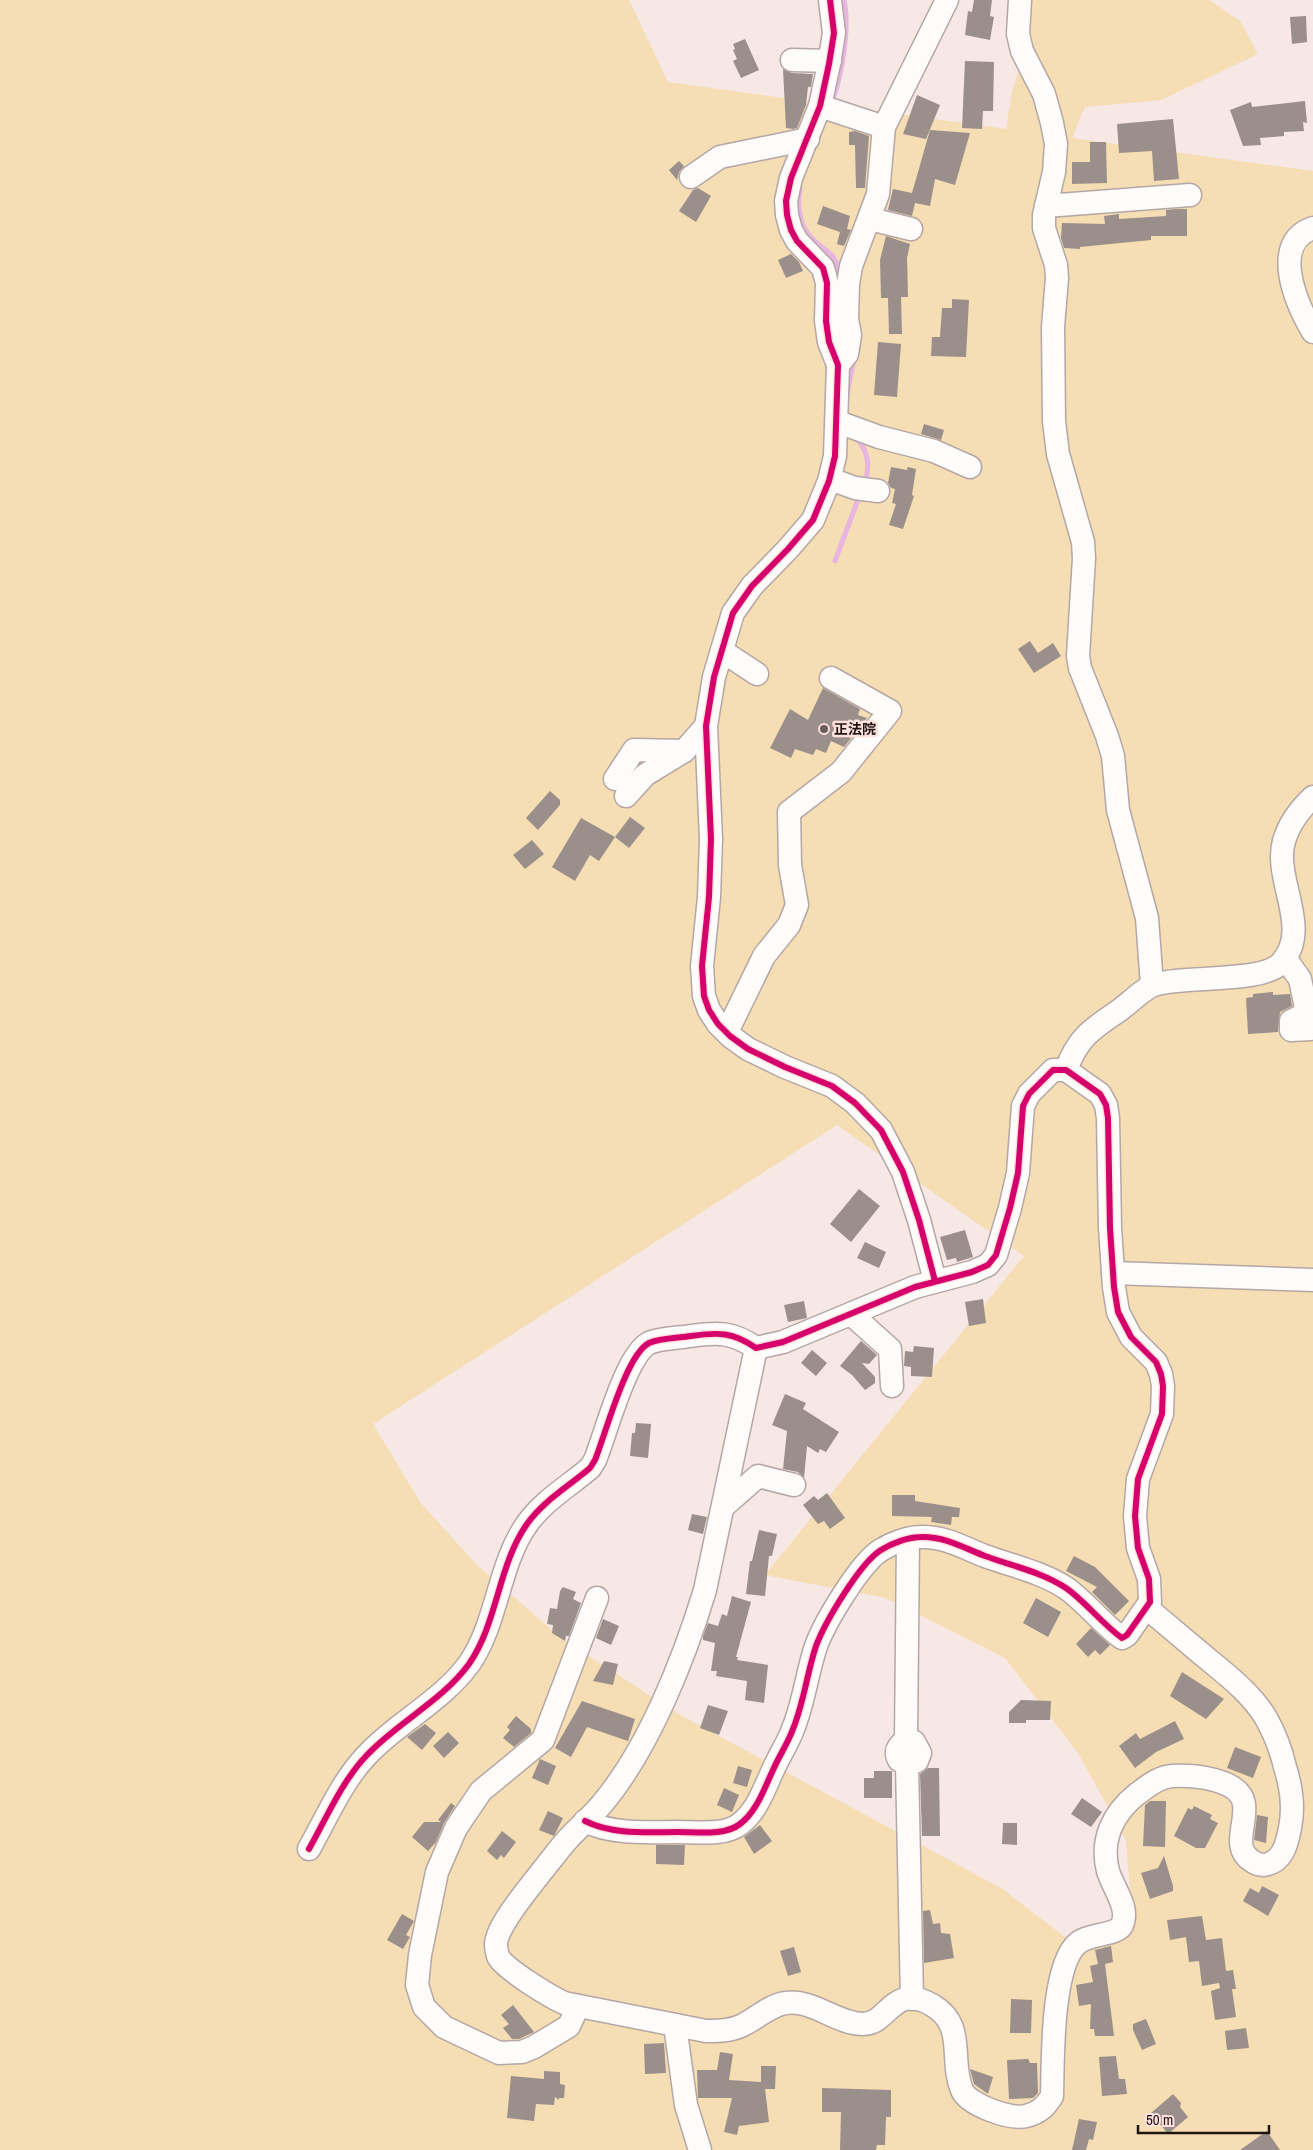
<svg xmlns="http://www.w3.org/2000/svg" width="1313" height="2150" font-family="'Archivo Narrow','Noto Sans JP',sans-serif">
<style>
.green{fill:#f5ddb4;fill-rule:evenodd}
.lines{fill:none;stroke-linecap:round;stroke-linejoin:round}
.stream{stroke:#e8b5e0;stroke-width:5}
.building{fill:#9b8f8b}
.minor-casing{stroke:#b4a7a5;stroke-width:25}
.minor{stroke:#fefbfb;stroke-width:22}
.cycleway-casing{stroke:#ffe1dd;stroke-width:9}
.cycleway{stroke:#d6006c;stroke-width:6}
.poi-dot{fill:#6b5e5c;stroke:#ffe1dd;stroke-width:2}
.labels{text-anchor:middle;stroke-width:5;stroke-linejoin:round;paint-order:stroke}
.poi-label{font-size:14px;font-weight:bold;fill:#201412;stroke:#ffe1dd;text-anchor:start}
</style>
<rect width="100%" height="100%" fill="#f7e7e5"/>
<path class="green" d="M0 0H629L668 82 1006 129 1012 91 1027 45 1034 70 1027 0H1209L1240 21 1258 54 1161 100 1085 107 1072 138 1313 171V2150H0ZM837 1125 1024 1256 765 1575 886 1598 1005 1658 1078 1753 1126 1840 1131 1902 1086 1953 1001 1888 680 1715 561 1638 476 1564 420 1502 373 1424Z"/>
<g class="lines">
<g class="stream">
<path d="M833 99C842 73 850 27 844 0"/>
<path d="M800 189C797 204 799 223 809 235 824 253 837 249 839 278"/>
<polyline points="847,395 854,359"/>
<path d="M856 438C869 452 870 465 865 483"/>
<polyline points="835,561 859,497"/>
</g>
</g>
<g class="building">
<polygon points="974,0 992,0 990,16 994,17 990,40 965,35 968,11 972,12"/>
<polygon points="1306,16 1307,42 1292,44 1290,17"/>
<polygon points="745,39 759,70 741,78 733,61 737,59 733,50 735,49 733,44"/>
<polygon points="965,61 994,62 993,111 983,111 982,129 962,128"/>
<polygon points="783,69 792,73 813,74 811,87 808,87 806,105 797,128 793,129 786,128"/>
<polygon points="917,95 940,105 926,139 903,134"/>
<polygon points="1305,101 1307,123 1303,122 1304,131 1284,132 1284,136 1260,138 1261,145 1243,146 1230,110 1251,102 1252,107"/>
<polygon points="1173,119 1179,179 1154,181 1152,151 1119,153 1117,124"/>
<polygon points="930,130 970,133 955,185 935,179 930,206 915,203 912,216 888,210 893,189 912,193"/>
<polygon points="855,131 869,136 865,188 856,188 855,145 849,145 849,132"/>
<polygon points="1090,142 1106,142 1107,183 1072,184 1072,162 1090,162"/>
<polygon points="679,161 684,166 679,172 677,180 669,170"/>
<polygon points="698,188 711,196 696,222 679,211 693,190"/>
<polygon points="823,206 850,216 847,229 851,230 844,246 837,244 840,232 817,224"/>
<polygon points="1175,209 1187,209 1187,236 1151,236 1151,240 1080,247 1080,249 1064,248 1061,238 1062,223 1105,224 1104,216 1119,214 1119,219 1166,216 1166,210"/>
<polygon points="886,236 910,244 907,258 908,297 901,297 902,334 889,334 888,298 881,298 880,260"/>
<polygon points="791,254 799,262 803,271 786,278 778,260"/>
<polygon points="952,299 969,300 966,357 931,356 932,337 940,337 942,308 952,308"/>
<polygon points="878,342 901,344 897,397 874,395"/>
<polygon points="924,424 944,430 941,440 921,434"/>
<polygon points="891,467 907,470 906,472 908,467 916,469 912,495 914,496 903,529 889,525 896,504 892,503 895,489 891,488 888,483"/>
<polygon points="1030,641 1038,653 1053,643 1061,656 1034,673 1018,649"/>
<polygon points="823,688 860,709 858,715 867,718 844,747 831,741 826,753 816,749 813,755 795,749 791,758 770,748 790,709 808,720"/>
<polygon points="550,791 560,800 560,805 538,830 526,818"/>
<polygon points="630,817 645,828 629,848 615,837"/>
<polygon points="581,818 615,837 599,861 590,855 575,881 552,867"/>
<polygon points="532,840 544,854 525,869 513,855"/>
<polygon points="1273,992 1273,995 1290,994 1292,1006 1280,1012 1278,1032 1248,1034 1246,998 1253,997 1253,994"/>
<polygon points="859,1189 880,1206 851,1242 830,1224"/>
<polygon points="965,1230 973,1257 957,1262 956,1258 947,1260 940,1237"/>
<polygon points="865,1242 886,1252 879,1268 857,1258"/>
<polygon points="983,1299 986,1323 969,1326 965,1302"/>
<polygon points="804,1301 807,1318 788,1322 784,1305"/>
<polygon points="861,1341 877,1355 869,1364 862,1363 875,1377 875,1383 865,1390 852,1375 840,1366"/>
<polygon points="914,1346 934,1348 932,1377 911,1376 911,1367 904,1366 905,1351 913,1352"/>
<polygon points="812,1350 827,1363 816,1376 801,1363"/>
<polygon points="785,1394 806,1403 803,1409 839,1432 826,1452 820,1449 818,1453 807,1446 804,1478 798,1472 783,1469 787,1431 772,1425"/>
<polygon points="636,1423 651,1424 648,1458 630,1456 632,1433 635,1433"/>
<polygon points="827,1493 845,1518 830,1529 824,1521 818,1524 803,1505 814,1496 818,1500"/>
<polygon points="892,1495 915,1495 915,1501 960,1508 959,1517 952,1517 951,1525 931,1522 932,1517 892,1516"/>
<polygon points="692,1514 707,1517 703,1534 688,1530"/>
<polygon points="759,1530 777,1534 772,1556 769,1556 765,1596 746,1594 750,1561 752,1561"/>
<polygon points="1074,1556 1095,1567 1129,1601 1115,1615 1092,1592 1097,1587 1066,1571"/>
<polygon points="563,1587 576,1592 573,1599 581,1603 569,1636 566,1636 565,1641 552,1633 553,1625 547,1624 550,1608 557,1609 560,1591"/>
<polygon points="732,1596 751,1602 736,1657 738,1657 737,1660 768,1665 764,1703 745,1700 747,1681 716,1676 717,1671 711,1671 715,1643 703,1640 703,1636 708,1623 718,1626 722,1614 727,1616"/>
<polygon points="1036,1598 1061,1612 1048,1637 1023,1623"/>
<polygon points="603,1619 619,1626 611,1645 596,1638"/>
<polygon points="1091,1628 1110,1645 1100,1655 1095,1650 1088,1657 1076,1644"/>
<polygon points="604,1661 618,1664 613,1685 593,1681"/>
<polygon points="1182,1672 1224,1699 1206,1719 1170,1696"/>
<polygon points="1021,1700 1051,1701 1050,1720 1026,1720 1026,1723 1009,1723 1009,1712"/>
<polygon points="582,1701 635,1719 628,1741 587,1727 571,1757 555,1748"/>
<polygon points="708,1705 728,1711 719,1735 700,1728"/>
<polygon points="516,1716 531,1729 531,1733 514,1747 503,1738 510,1730 507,1727"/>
<polygon points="1175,1721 1184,1739 1156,1752 1135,1768 1119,1746 1136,1733 1140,1739"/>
<polygon points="425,1724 436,1733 422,1750 407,1737"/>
<polygon points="448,1732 459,1743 444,1758 433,1746"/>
<polygon points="1235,1747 1261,1757 1253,1778 1227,1768"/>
<polygon points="540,1759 556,1766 548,1785 532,1778"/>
<polygon points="738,1766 752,1770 747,1787 733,1783"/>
<polygon points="928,1768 939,1768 940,1836 922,1836 920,1774"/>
<polygon points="874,1771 892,1771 892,1798 864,1798 864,1778 874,1778"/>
<polygon points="724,1788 739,1795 732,1812 717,1805"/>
<polygon points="1082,1798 1102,1812 1091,1827 1071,1814"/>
<polygon points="1150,1801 1166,1801 1165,1847 1143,1846 1145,1805"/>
<polygon points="451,1803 455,1806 444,1823 436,1842 428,1851 412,1837 424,1822 441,1822 438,1820"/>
<polygon points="1194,1806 1212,1815 1210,1819 1218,1823 1205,1848 1196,1848 1174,1836 1188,1808 1192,1810"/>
<polygon points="548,1811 563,1818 554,1836 539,1830"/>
<polygon points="1257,1815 1268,1817 1266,1843 1254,1840"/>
<polygon points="1003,1823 1017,1823 1017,1845 1002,1844"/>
<polygon points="760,1825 772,1841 754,1854 744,1837"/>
<polygon points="502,1831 516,1842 504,1858 501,1855 497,1860 487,1851"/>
<polygon points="656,1845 685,1845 684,1865 656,1864"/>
<polygon points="1164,1856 1173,1886 1173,1891 1150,1899 1141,1873 1158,1868"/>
<polygon points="1262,1886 1279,1895 1268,1916 1243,1901 1250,1888 1259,1893"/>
<polygon points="930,1910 933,1924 940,1923 941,1933 950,1934 954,1958 924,1963 923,1911"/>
<polygon points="402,1914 414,1921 406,1935 410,1937 403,1949 387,1940"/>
<polygon points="1202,1916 1206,1940 1222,1938 1226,1971 1233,1970 1236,1989 1232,1989 1236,2017 1215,2020 1211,1991 1220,1988 1219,1983 1202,1986 1199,1961 1189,1962 1186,1937 1170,1940 1167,1920"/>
<polygon points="1111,1946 1113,1962 1105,1964 1114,2036 1095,2036 1094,2029 1090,2029 1091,2004 1079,2006 1076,1985 1093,1982 1090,1966 1098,1964 1095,1950"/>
<polygon points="794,1947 801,1972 788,1976 780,1951"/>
<polygon points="1011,1999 1032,2000 1031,2033 1010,2033"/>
<polygon points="513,2005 534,2032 519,2039 512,2039 503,2028 509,2024 501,2015"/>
<polygon points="1146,2019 1156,2044 1142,2050 1133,2030 1133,2024"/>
<polygon points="1246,2028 1249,2048 1227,2050 1225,2031"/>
<polygon points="664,2043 666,2073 645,2074 644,2044"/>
<polygon points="720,2052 733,2054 729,2080 761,2082 761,2066 776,2066 775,2089 765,2089 769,2122 739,2126 737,2135 724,2132 732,2098 698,2098 697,2070 717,2070"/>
<polygon points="1116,2056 1119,2079 1125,2079 1127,2094 1102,2096 1099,2057"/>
<polygon points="1028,2059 1030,2063 1037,2063 1038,2093 1033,2098 1009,2099 1007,2060"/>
<polygon points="970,2069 993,2077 988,2094 974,2084"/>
<polygon points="544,2071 560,2072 560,2084 565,2085 564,2098 559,2098 559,2100 555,2097 554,2105 536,2104 534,2121 507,2118 511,2076 544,2079"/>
<polygon points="822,2088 891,2090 891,2117 886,2117 885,2145 877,2145 876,2150 840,2150 841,2112 822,2112"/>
<polygon points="1173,2094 1181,2103 1180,2107 1188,2117 1168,2134 1151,2113"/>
<polygon points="1079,2119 1097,2122 1093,2140 1089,2139 1086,2150 1072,2150"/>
<polygon points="1267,2131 1280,2150 1240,2150"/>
</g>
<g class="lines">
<g class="minor-casing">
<g id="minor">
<polyline points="830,0 834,33 829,64 820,106 791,178 786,201 787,215 791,230 797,241 823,268 827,283 826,321 829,342 838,365 835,456 829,481 813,520 788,549 752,586 733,613 714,677 706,726 711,839 709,897 702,966 704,996 709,1010 718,1024 730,1036 748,1049 785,1067 832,1086 855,1103 881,1130 903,1172 919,1220 935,1281"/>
<polyline points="1020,0 1018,34 1022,51 1044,94 1052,123 1056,144 1054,172 1044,215 1044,228 1056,265 1057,278 1053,327 1054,421 1058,454 1083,542 1084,558 1078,656 1080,668 1107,736 1113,756 1118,810 1147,918 1152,985"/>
<polyline points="792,60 830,61"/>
<polyline points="820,106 884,127"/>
<polyline points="691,177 720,157 808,139"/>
<polyline points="1046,206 1190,195"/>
<polyline points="870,219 911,229"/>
<path d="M1313 228C1269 243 1297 305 1313 332"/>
<polyline points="838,365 847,354 850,335 847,319 848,284 851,266 878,194 884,127 947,0"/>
<polyline points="838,422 879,437 934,451 970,467"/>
<polyline points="830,479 855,488 878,491"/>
<polyline points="722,651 757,674"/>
<polyline points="615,779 634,750 684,751 706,726"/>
<polyline points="626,796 645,775 684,751"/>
<polyline points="1285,958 1300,979 1307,1013 1291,1021 1291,1030 1311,1029"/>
<polyline points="727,1032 764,956 789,925 797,905 790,865 789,812 841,772 890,711 831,678"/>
<path d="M1066 1070C1077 1040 1089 1031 1114 1014 1126 1007 1142 989 1154 985 1183 975 1264 984 1282 962 1312 928 1273 879 1284 841 1289 824 1300 809 1313 797"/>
<polyline points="1113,1273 1313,1280"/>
<polyline points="851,1314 890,1349 892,1386"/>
<path d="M756 1348 705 1590C684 1659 649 1748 602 1804 592 1816 579 1827 568 1839 559 1849 551 1860 542 1871 530 1887 497 1925 496 1944 496 1947 497 1955 499 1958 508 1971 549 1996 564 2003L706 2031C719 2031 731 2031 743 2025 757 2018 770 2005 786 2003 813 1999 835 2023 862 2024 889 2025 892 1982 932 2005 967 2025 949 2060 962 2090 968 2105 1011 2120 1026 2116 1039 2113 1045 2107 1052 2096 1053 2062 1051 1965 1078 1943 1088 1934 1118 1935 1122 1925 1130 1908 1113 1888 1108 1871 1100 1840 1113 1813 1137 1794 1147 1787 1158 1777 1172 1776 1192 1775 1240 1778 1244 1804 1247 1824 1231 1848 1252 1861 1256 1864 1260 1865 1264 1865 1283 1862 1287 1844 1290 1828 1294 1809 1291 1786 1285 1767 1281 1750 1275 1734 1266 1718 1251 1693 1227 1675 1204 1656 1185 1640 1166 1624 1147 1608"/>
<polyline points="724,1506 758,1476 794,1485"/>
<path d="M908 1539 906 1740C899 1745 894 1751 899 1760L907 1765 912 1999"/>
<polyline points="906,1740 914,1742 920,1753 917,1761 907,1765"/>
<path d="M309 1849C327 1817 342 1781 367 1755 398 1722 442 1701 469 1664 498 1622 498 1565 527 1524 543 1501 569 1486 590 1468L595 1460C606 1433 626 1355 649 1343 660 1338 679 1338 691 1336 718 1332 733 1332 756 1348L783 1342 915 1287 972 1272 988 1265 996 1255 1010 1208 1018 1173 1023 1106 1029 1094 1053 1070H1066L1100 1094 1106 1105 1108 1118 1110 1228 1114 1287 1118 1312 1131 1337 1156 1362 1161 1374 1163 1386 1162 1414 1138 1479 1135 1516 1138 1548 1149 1579 1150 1602 1127 1635 1122 1638C1102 1624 1086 1602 1066 1588 1042 1572 1012 1566 985 1556 964 1548 944 1536 921 1537 909 1537 892 1543 881 1550 860 1563 825 1622 816 1646 807 1673 804 1702 793 1729 788 1743 779 1756 773 1770 764 1789 757 1811 740 1824 725 1836 697 1832 678 1832 647 1832 613 1835 585 1821"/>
<polyline points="578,2006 569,2026 534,2047 522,2052 499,2053 444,2027 424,2007 417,1985 420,1955 437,1872 456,1828 481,1791 543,1740 597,1598"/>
<polyline points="675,2025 686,2105 700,2150"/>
</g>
</g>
<use href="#minor" class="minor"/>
<g class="cycleway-casing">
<g id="cycleway">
<polyline points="830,0 834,33 829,64 820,106 791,178 786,201 787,215 791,230 797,241 823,268 827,283 826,321 829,342 838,365 835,456 829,481 813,520 788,549 752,586 733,613 714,677 706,726 711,839 709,897 702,966 704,996 709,1010 718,1024 730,1036 748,1049 785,1067 832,1086 855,1103 881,1130 903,1172 919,1220 935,1281"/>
<path d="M309 1849C327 1817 342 1781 367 1755 398 1722 442 1701 469 1664 498 1622 498 1565 527 1524 543 1501 569 1486 590 1468L595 1460C606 1433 626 1355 649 1343 660 1338 679 1338 691 1336 718 1332 733 1332 756 1348L783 1342 915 1287 972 1272 988 1265 996 1255 1010 1208 1018 1173 1023 1106 1029 1094 1053 1070H1066L1100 1094 1106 1105 1108 1118 1110 1228 1114 1287 1118 1312 1131 1337 1156 1362 1161 1374 1163 1386 1162 1414 1138 1479 1135 1516 1138 1548 1149 1579 1150 1602 1127 1635 1122 1638C1102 1624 1086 1602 1066 1588 1042 1572 1012 1566 985 1556 964 1548 944 1536 921 1537 909 1537 892 1543 881 1550 860 1563 825 1622 816 1646 807 1673 804 1702 793 1729 788 1743 779 1756 773 1770 764 1789 757 1811 740 1824 725 1836 697 1832 678 1832 647 1832 613 1835 585 1821"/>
</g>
</g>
<use href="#cycleway" class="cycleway"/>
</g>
<circle class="poi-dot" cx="824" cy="729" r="5"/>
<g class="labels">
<g class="poi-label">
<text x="834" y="734">正法院</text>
</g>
</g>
<path d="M1138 2125v8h131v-8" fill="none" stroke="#201412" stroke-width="2.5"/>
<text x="1146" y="2125" font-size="15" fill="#201412" stroke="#ffe1dd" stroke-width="4" paint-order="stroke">50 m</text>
</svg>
